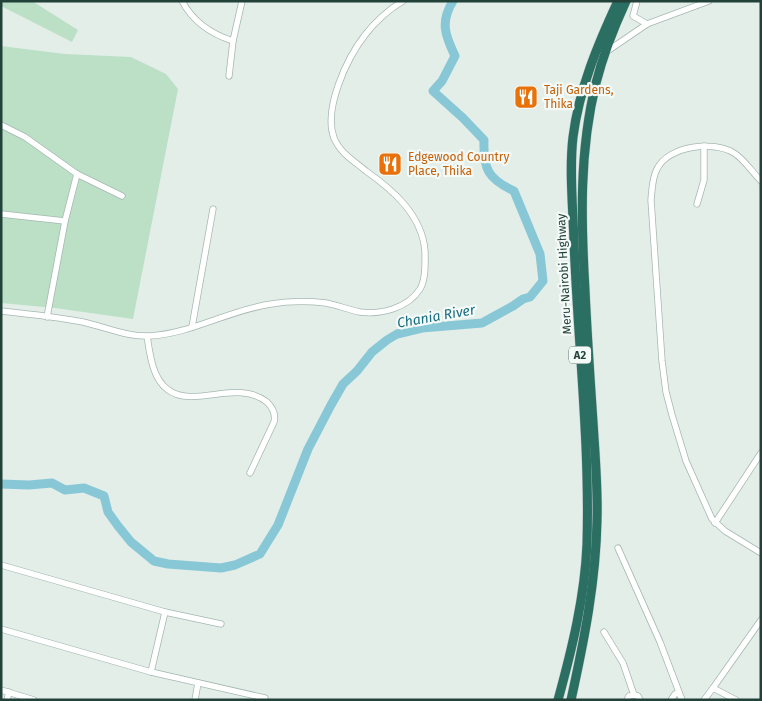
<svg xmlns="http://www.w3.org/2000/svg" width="762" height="701" font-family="'Fira Sans',sans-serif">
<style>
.green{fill:#bbe0c6}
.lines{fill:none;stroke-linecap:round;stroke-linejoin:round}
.river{stroke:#88c8d6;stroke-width:9}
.minor-casing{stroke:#a5b7b1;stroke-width:7}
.highway-casing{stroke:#c1cac8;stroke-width:10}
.minor{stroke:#fff;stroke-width:5.5}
.highway{stroke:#2b6f62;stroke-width:9}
.labels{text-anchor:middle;stroke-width:4.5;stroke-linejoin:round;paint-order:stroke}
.shield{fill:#f4faf7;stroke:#607872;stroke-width:1}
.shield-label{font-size:11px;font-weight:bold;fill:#214139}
.food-label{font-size:12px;fill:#c56008;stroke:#f4faf7;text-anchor:start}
.street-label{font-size:12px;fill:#214139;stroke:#f4faf7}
.water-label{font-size:14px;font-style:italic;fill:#176d81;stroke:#f4faf7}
</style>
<rect width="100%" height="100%" fill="#e3eee9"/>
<g class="green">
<polygon points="1,1 32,1 78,30 72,42 1,6"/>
<polygon points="1,46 65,54 131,57 166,74 178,89 133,319 55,308 1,303"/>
</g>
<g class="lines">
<path class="river" d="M1 484 29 485 52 483 65 490 84 488 104 496 108 512 118 526 131 542 154 561 168 564 221 568 235 565 260 554 278 525 308 449 331 405 343 384 357 371 372 352 387 340 397 334 422 328 482 323 513 306 523 299 530 297 543 281 540 254 514 191C488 179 483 169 484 140L463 118 433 91 442 81 455 56C445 35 440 22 453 1"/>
<g class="minor-casing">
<g id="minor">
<path d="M182 1C193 22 211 34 233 41"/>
<polyline points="637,1 633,16 647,24"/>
<polyline points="606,52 647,24 709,1"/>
<polyline points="229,76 233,41 242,1"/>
<polyline points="1,125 25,137 77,174 122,196"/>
<path d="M761 181C752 172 744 159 734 153 713 140 668 146 657 169 652 178 652 190 651 200L662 361 666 392 672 415 686 461 712 519 725 531 761 553"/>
<polyline points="697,204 704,180 704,146"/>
<polyline points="1,214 65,221"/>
<path d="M1 311C29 314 57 317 83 322 105 327 127 337 149 336 191 334 229 310 271 304 288 301 308 301 326 303 337 305 349 310 360 312 381 315 408 308 420 289 426 279 425 263 425 251 422 215 393 190 366 171 354 161 340 153 334 138 323 109 347 58 365 35 374 23 389 9 403 1"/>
<polyline points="47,317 65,221 77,174"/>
<polyline points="192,327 213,209"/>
<path d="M147 336C150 354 152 377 167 389 193 410 237 378 267 402 273 408 276 414 274 422L250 473"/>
<polyline points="715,523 761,453"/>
<polyline points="618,548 660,642 682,700"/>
<polyline points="1,565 165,612 151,672"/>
<polyline points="165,612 221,624"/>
<polyline points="1,629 151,672 265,698"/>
<polyline points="604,632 623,663 634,695"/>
<polyline points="713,688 761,620"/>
<polyline points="1,690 34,700"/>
<polyline points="7,700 9,692"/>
<polyline points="195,700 198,683"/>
<polyline points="627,700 629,696 634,695 638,696 640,700"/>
<polyline points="671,700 675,694 679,693"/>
<polyline points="704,700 713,688 736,700"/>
</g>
</g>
<g class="highway-casing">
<g id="highway">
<path d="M558 700C572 649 585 596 587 544 590 444 578 343 574 242 573 208 569 170 573 137 579 89 598 44 618 1"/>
<path d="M571 700C584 641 596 581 597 520 598 487 595 455 593 422 590 378 587 334 585 290 581 221 579 151 596 83 603 55 614 27 626 1"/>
</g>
</g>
<use href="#minor" class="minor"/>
<use href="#highway" class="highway"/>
</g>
<defs>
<g id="restaurant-square" transform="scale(1.25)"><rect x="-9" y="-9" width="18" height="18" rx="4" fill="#e8710a" stroke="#f4faf7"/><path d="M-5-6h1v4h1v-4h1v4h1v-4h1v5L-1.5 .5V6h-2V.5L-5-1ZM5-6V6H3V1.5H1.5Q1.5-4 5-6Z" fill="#fff"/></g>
</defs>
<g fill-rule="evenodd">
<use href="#restaurant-square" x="526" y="97"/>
<use href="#restaurant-square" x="390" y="164"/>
</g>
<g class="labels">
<rect class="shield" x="569" y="346.5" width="22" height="17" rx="4"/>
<g class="shield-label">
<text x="580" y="359">A2</text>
</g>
<g class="food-label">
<text x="544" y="94">Taji Gardens,<tspan x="544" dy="14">Thika</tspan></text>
<text x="408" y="161">Edgewood Country<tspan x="408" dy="14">Place, Thika</tspan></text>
</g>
<g class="street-label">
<text transform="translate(564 274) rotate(-93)" y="4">Meru-Nairobi Highway</text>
</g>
<g class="water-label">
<text transform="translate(436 316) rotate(-10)" y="5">Chania River</text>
</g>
</g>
<rect width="762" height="701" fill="none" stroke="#214139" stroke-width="5"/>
</svg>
